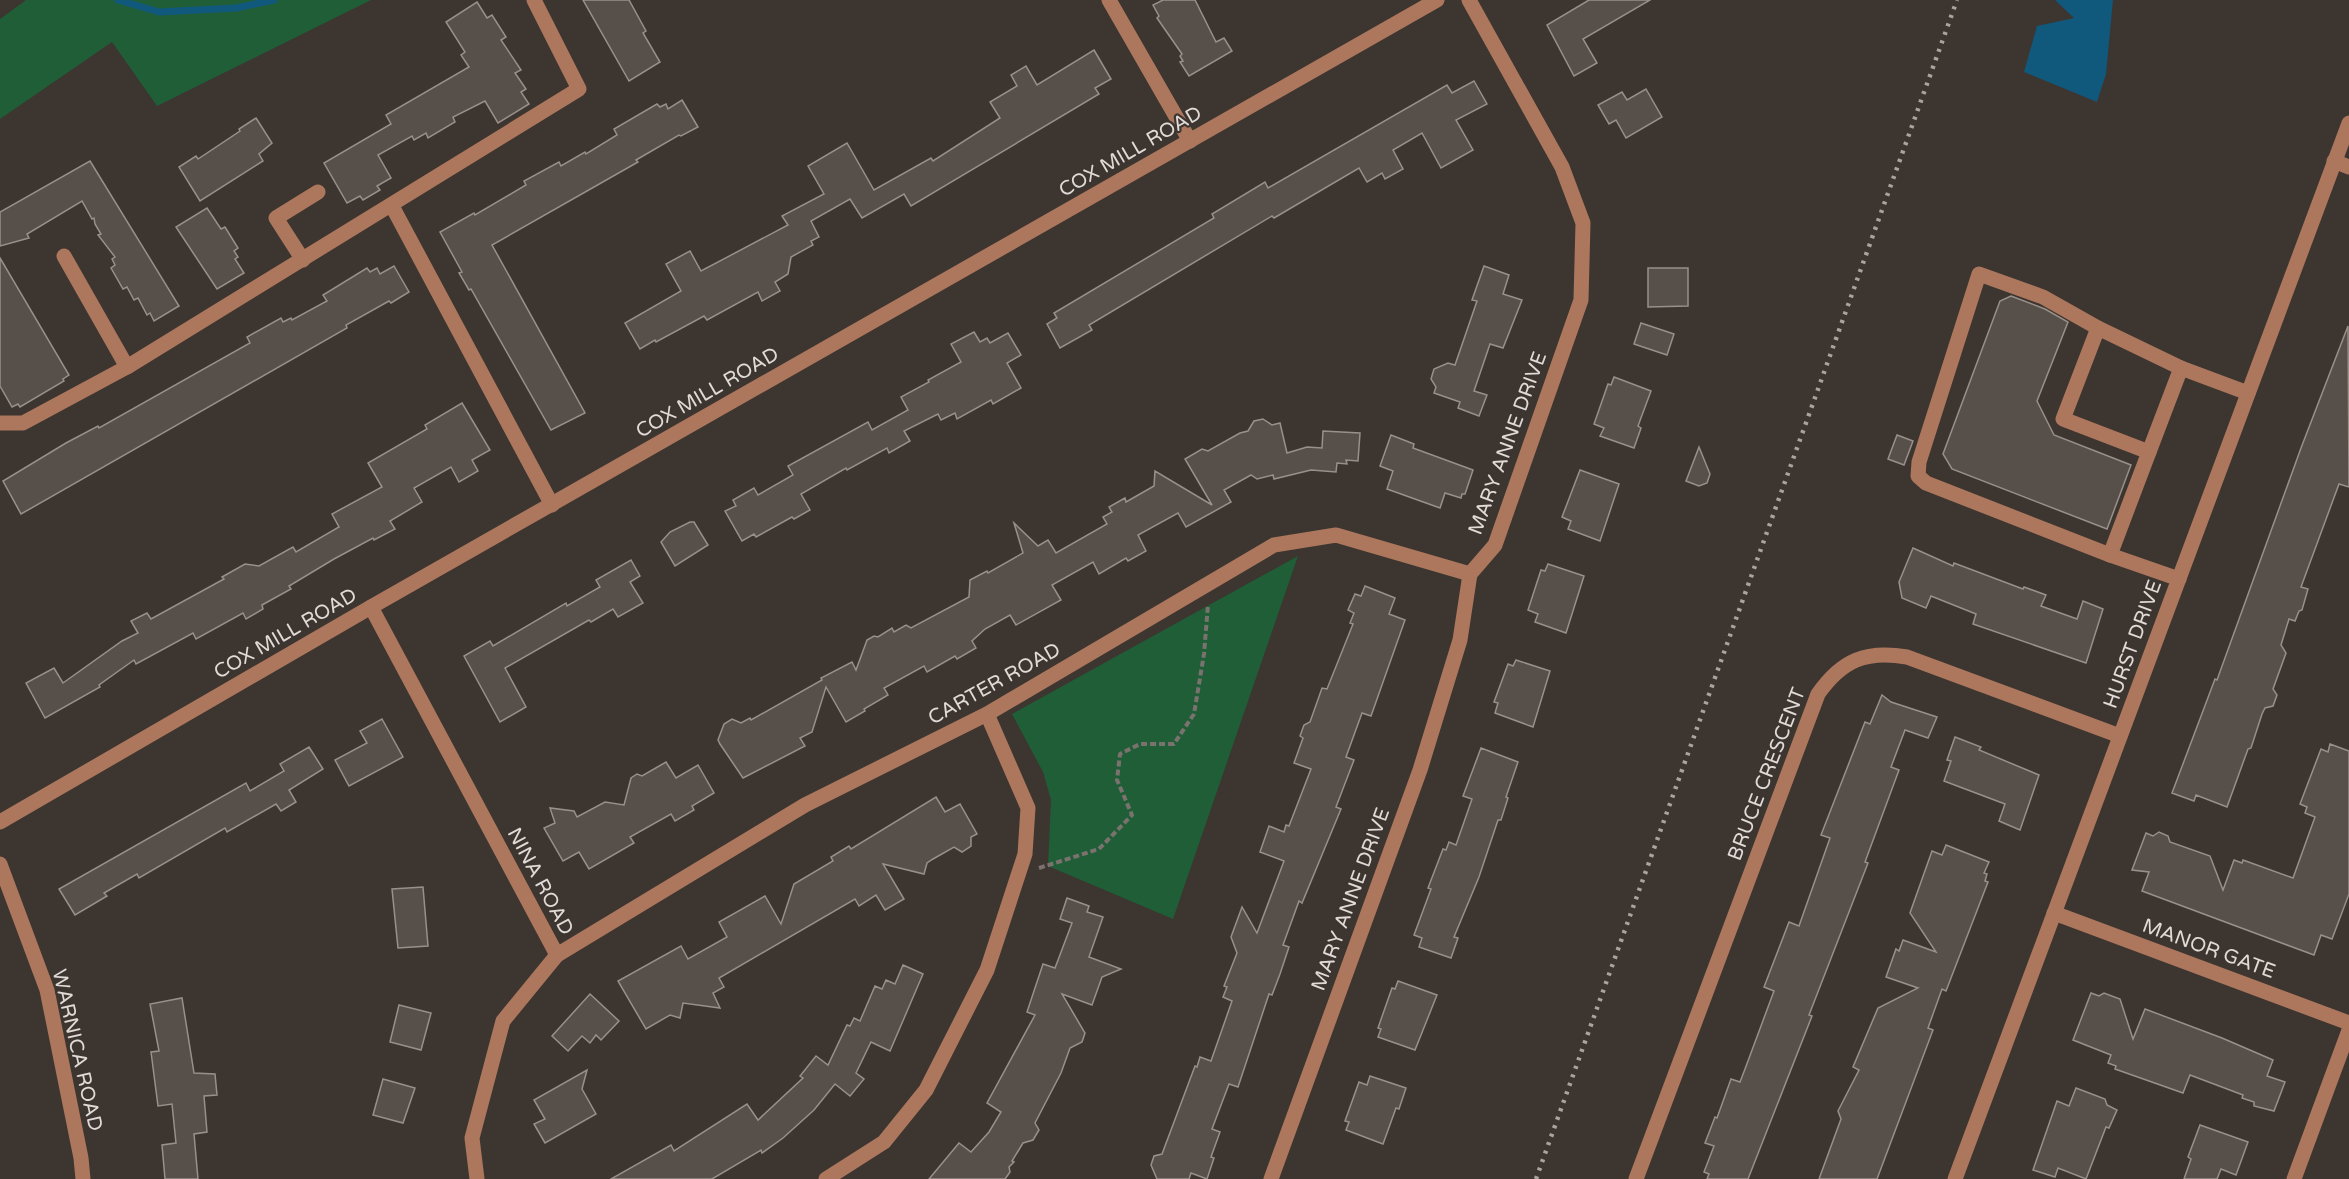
<svg xmlns="http://www.w3.org/2000/svg" width="2349" height="1179" font-family="'Varela Round',sans-serif">
<style>
.green{fill:#1f5e37}
.water{fill:#11587d}
.lines{fill:none;stroke-linecap:round;stroke-linejoin:round}
.stream{stroke:#11587d;stroke-width:7}
.building{fill:#574f49;stroke:#9a908a;stroke-width:1.5}
.path{stroke:#79726e;stroke-width:4;stroke-dasharray:6 3;stroke-linecap:butt}
.minor{stroke:#ac775d;stroke-width:15}
.rail{stroke:#aaa3a0;stroke-width:4.5;stroke-dasharray:3 6;stroke-linecap:butt}
.labels{text-anchor:middle;stroke-width:4.5;stroke-linejoin:round;paint-order:stroke}
.street-label{font-size:20px;fill:#e1dbd8;stroke:#3d3530}
</style>
<rect width="100%" height="100%" fill="#3d3530"/>
<g class="green">
<polygon points="26,0 371,0 157,106 112,42 0,119 0,19"/>
<polygon points="1298,556 1173,919 1048,866 1051,800 1043,772 1012,714"/>
</g>
<polygon class="water" points="2055,0 2113,0 2106,74 2097,102 2024,72 2037,26 2074,18"/>
<g class="lines">
<polyline class="stream" points="118,0 159,12 236,8 274,0"/>
</g>
<g class="building">
<polygon points="583,0 629,0 646,31 643,33 660,62 629,81"/>
<polygon points="1163,0 1195,0 1216,42 1224,38 1232,51 1189,76 1180,62 1183,61 1180,56 1182,54 1157,18 1159,16 1153,5"/>
<polygon points="1589,0 1650,0 1583,39 1597,63 1574,76 1547,25"/>
<polygon points="477,2 487,18 492,15 506,37 501,40 521,70 515,73 526,89 521,92 529,104 498,123 485,101 453,117 455,122 428,138 426,133 414,140 412,136 378,155 391,178 377,186 380,190 363,200 360,196 347,203 324,163 391,124 386,115 469,67 461,55 465,52 446,22"/>
<polygon points="1094,50 1111,79 1095,88 1099,94 911,206 904,194 862,218 850,199 811,221 819,237 811,241 813,245 791,257 788,274 775,282 780,291 762,301 758,292 707,320 704,316 656,342 655,340 640,349 625,323 681,291 666,264 690,251 701,271 788,225 782,216 824,194 808,166 847,143 874,190 931,158 933,161 1000,118 990,102 1017,86 1011,75 1026,66 1037,85"/>
<polygon points="1474,81 1487,104 1456,120 1473,150 1441,168 1422,133 1393,150 1403,169 1385,179 1382,173 1367,182 1359,168 1274,218 1272,216 1089,325 1092,330 1060,348 1047,324 1057,318 1054,313 1214,218 1212,214 1265,182 1268,188 1447,85 1452,93"/>
<polygon points="1646,89 1662,117 1626,138 1616,120 1609,124 1598,105 1622,92 1627,100"/>
<polygon points="682,100 698,127 681,136 679,135 636,160 638,162 492,245 585,413 551,430 471,289 469,290 459,273 462,272 440,232 474,213 475,215 526,185 524,181 559,162 561,166 585,152 586,154 617,135 614,129 657,104 660,107 666,104 668,109"/>
<polygon points="256,118 272,143 259,154 263,161 200,201 179,167 196,156 198,159 240,131 239,129"/>
<polygon points="90,161 179,306 154,321 150,313 147,315 138,298 134,300 127,287 123,289 111,268 115,265 112,259 115,257 98,235 101,234 95,224 94,218 92,219 82,201 27,234 29,238 0,246 0,212"/>
<polygon points="207,208 221,229 225,227 238,248 234,251 238,257 235,259 244,273 217,289 176,227"/>
<polygon points="0,258 69,375 63,379 64,381 20,407 18,404 12,407 0,386"/>
<polygon points="394,266 409,292 391,303 389,301 346,325 347,328 21,514 3,481 66,443 98,426 99,428 250,343 247,337 281,318 283,322 291,318 292,320 327,301 323,295 367,268 370,272 377,268 380,274"/>
<polygon points="1484,266 1509,275 1503,294 1522,300 1503,348 1490,344 1474,391 1487,395 1479,416 1458,408 1460,402 1434,393 1436,387 1431,379 1434,369 1448,363 1455,365 1477,301 1472,300"/>
<polygon points="1648,268 1688,268 1688,306 1648,307"/>
<polygon points="2011,296 2045,309 2068,322 2037,401 2054,435 2131,465 2107,529 1952,469 1943,454 2000,301"/>
<polygon points="1641,323 1674,334 1667,355 1634,344"/>
<polygon points="2348,326 2349,487 2339,484 2301,587 2308,589 2302,610 2299,611 2295,621 2289,619 2281,645 2286,653 2273,689 2277,695 2273,706 2265,708 2262,714 2251,748 2248,749 2227,807 2196,795 2194,801 2172,793 2215,679 2217,680 2301,448"/>
<polygon points="974,332 980,342 987,338 990,343 1008,333 1021,355 1007,363 1021,388 993,404 991,400 957,419 955,413 941,420 938,414 904,431 910,441 889,453 887,448 847,470 846,468 801,494 810,510 794,519 792,517 756,537 754,534 742,541 725,511 736,506 733,500 754,488 758,495 793,475 788,466 868,422 872,430 908,410 901,397 929,382 928,380 961,362 951,344"/>
<polygon points="1614,377 1651,391 1638,426 1641,428 1634,448 1600,436 1604,428 1594,424 1608,384 1611,385"/>
<polygon points="462,403 490,450 472,460 478,471 459,482 451,467 414,488 422,502 390,521 395,529 374,540 373,538 334,559 289,586 291,589 262,605 263,609 246,619 243,613 196,639 193,633 136,664 134,660 99,685 100,687 45,718 26,683 54,668 63,683 122,641 138,633 131,621 147,613 151,619 224,579 222,577 245,564 259,566 293,547 296,552 339,527 332,514 382,487 368,463 427,429 425,425"/>
<polygon points="1263,419 1272,425 1280,423 1287,453 1307,447 1322,448 1323,431 1360,433 1358,461 1346,460 1347,464 1337,463 1336,472 1311,470 1274,479 1273,475 1257,479 1251,475 1224,490 1231,502 1186,527 1178,513 1138,535 1146,551 1128,561 1126,558 1099,574 1093,562 1052,585 1061,600 1016,625 1010,615 985,629 972,641 976,648 957,659 955,656 927,672 924,666 884,688 888,695 864,709 865,711 846,722 826,687 812,732 800,738 805,746 743,778 720,744 718,740 724,724 732,719 741,723 750,718 751,720 822,680 821,678 852,662 856,670 867,640 874,636 878,637 892,628 894,632 906,625 911,628 969,597 970,580 987,571 988,573 1023,553 1014,523 1038,546 1048,540 1056,553 1107,524 1103,517 1112,512 1109,507 1125,498 1126,502 1154,486 1155,471 1212,505 1185,459 1202,449 1208,451 1240,433 1248,431 1254,421"/>
<polygon points="1391,435 1414,444 1413,448 1473,470 1465,494 1462,494 1461,498 1445,493 1440,508 1387,489 1393,471 1380,466"/>
<polygon points="1897,435 1913,441 1904,465 1888,459"/>
<polygon points="1699,447 1710,474 1707,483 1699,486 1686,481"/>
<polygon points="1580,470 1619,484 1600,541 1568,529 1571,521 1562,517"/>
<polygon points="690,522 694,522 708,545 675,566 661,542 670,532"/>
<polygon points="1913,548 1953,566 1954,563 2023,589 2024,587 2046,595 2041,606 2077,619 2083,601 2103,609 2086,663 1973,624 1976,614 1931,596 1926,608 1902,598 1899,582"/>
<polygon points="631,560 640,576 630,582 643,603 618,617 613,609 591,622 589,620 505,668 526,707 500,722 464,656 490,641 493,646 566,603 567,606 600,587 596,580"/>
<polygon points="1548,564 1584,576 1566,633 1535,622 1538,614 1528,610 1541,570 1545,571"/>
<polygon points="1365,586 1395,598 1389,614 1405,620 1371,716 1362,713 1346,757 1354,760 1336,807 1341,809 1302,903 1299,901 1283,945 1289,947 1280,974 1272,995 1269,994 1238,1087 1229,1084 1212,1129 1220,1132 1211,1157 1214,1158 1207,1179 1191,1173 1189,1179 1157,1179 1151,1165 1154,1156 1162,1154 1195,1066 1197,1067 1200,1057 1211,1061 1232,1001 1223,997 1227,987 1224,986 1237,953 1231,937 1242,907 1257,933 1284,861 1260,852 1269,826 1284,832 1286,825 1289,826 1311,769 1294,763 1303,738 1300,736 1304,725 1310,722 1322,688 1327,689 1353,624 1350,623 1354,613 1348,610 1355,594 1361,596"/>
<polygon points="1516,660 1550,671 1533,727 1495,713 1498,703 1494,702 1508,664 1513,666"/>
<polygon points="1882,695 1891,702 1937,717 1928,738 1905,730 1891,767 1899,770 1865,862 1868,863 1809,1015 1812,1016 1748,1179 1707,1179 1709,1174 1704,1172 1714,1146 1705,1143 1715,1117 1717,1118 1731,1079 1740,1082 1745,1069 1774,991 1764,987 1789,922 1799,926 1830,838 1821,835 1865,722 1870,724"/>
<polygon points="382,719 403,757 349,786 335,760 367,743 360,731"/>
<polygon points="1955,737 1981,747 1979,750 2039,775 2020,830 1999,821 2005,804 1944,781 1951,761 1947,760"/>
<polygon points="2330,744 2349,751 2349,894 2332,939 2321,935 2314,955 2142,891 2149,872 2132,870 2146,833 2153,836 2159,832 2168,836 2170,842 2210,856 2223,890 2234,860 2242,863 2243,860 2293,878 2315,817 2305,813 2307,807 2300,804 2321,749 2328,752"/>
<polygon points="309,747 323,769 289,790 296,802 281,811 276,804 227,832 225,828 139,878 137,874 104,893 107,896 75,915 59,889 246,783 250,791 284,771 280,764"/>
<polygon points="1481,748 1518,762 1506,797 1508,798 1501,820 1498,820 1479,877 1454,937 1458,938 1451,958 1419,947 1422,938 1414,935 1431,889 1428,888 1443,849 1446,850 1449,842 1456,845 1472,799 1463,796"/>
<polygon points="666,762 676,778 698,765 714,793 692,806 694,810 675,821 671,814 630,837 634,843 589,869 579,852 563,861 544,828 555,823 550,808 574,811 577,817 605,802 624,805 631,778 637,774 642,776"/>
<polygon points="936,797 945,812 960,804 977,834 971,837 971,846 962,852 954,847 933,859 927,863 924,874 883,864 904,899 885,910 876,895 859,906 855,899 719,978 724,987 713,993 720,1008 683,1003 680,1018 670,1015 646,1029 618,981 681,946 688,959 727,937 719,922 765,896 781,924 794,884 833,861 831,857 849,846 851,849"/>
<polygon points="1946,845 1989,862 1984,873 1987,874 1985,881 1988,882 1946,991 1942,989 1928,1028 1933,1030 1877,1179 1819,1179 1841,1119 1838,1111 1859,1070 1853,1067 1878,1008 1918,988 1886,977 1896,949 1899,951 1903,940 1936,952 1910,913 1932,851 1942,855"/>
<polygon points="423,887 428,946 398,948 392,889"/>
<polygon points="1067,898 1089,906 1087,912 1103,917 1089,957 1121,969 1102,977 1092,1005 1062,994 1085,1033 1082,1042 1070,1048 1061,1073 1035,1123 1039,1130 1033,1140 1023,1143 1012,1161 1014,1162 1009,1167 1010,1172 1005,1179 929,1179 959,1143 971,1152 989,1132 1001,1112 987,1103 1035,1015 1027,1012 1043,964 1055,968 1072,923 1060,919"/>
<polygon points="903,965 923,974 890,1051 871,1042 856,1073 864,1079 850,1096 835,1084 814,1110 783,1138 762,1153 761,1150 712,1179 611,1179 671,1145 674,1151 747,1104 758,1120 803,1078 800,1076 816,1056 828,1065 847,1025 850,1026 854,1018 860,1021 875,986 882,989 886,980 895,984"/>
<polygon points="1398,981 1437,995 1415,1050 1378,1037 1381,1029 1378,1028 1392,988 1395,989"/>
<polygon points="2091,993 2099,996 2104,993 2120,999 2133,1039 2145,1009 2222,1038 2273,1060 2267,1076 2285,1082 2274,1111 2254,1106 2254,1102 2242,1098 2243,1095 2190,1075 2183,1093 2115,1069 2116,1066 2108,1063 2111,1055 2073,1040"/>
<polygon points="590,994 619,1021 601,1040 596,1035 590,1043 582,1036 568,1051 552,1036"/>
<polygon points="182,998 194,1073 215,1074 217,1095 204,1096 207,1132 194,1134 198,1179 165,1179 162,1145 176,1143 172,1104 158,1106 151,1052 159,1051 150,1004"/>
<polygon points="399,1005 431,1013 421,1050 390,1042"/>
<polygon points="587,1070 582,1089 596,1114 545,1143 534,1124 545,1119 534,1100"/>
<polygon points="1370,1076 1406,1088 1399,1109 1396,1108 1383,1144 1346,1130 1349,1122 1345,1121 1359,1082 1367,1085"/>
<polygon points="383,1079 415,1088 403,1123 373,1115"/>
<polygon points="2076,1088 2105,1099 2107,1105 2117,1110 2109,1128 2106,1127 2086,1179 2058,1168 2055,1177 2033,1170 2057,1101 2069,1106"/>
<polygon points="2200,1125 2248,1142 2236,1175 2221,1169 2217,1179 2184,1179 2191,1159 2188,1157"/>
</g>
<g class="lines">
<polyline class="path" points="1039,868 1099,849 1132,815 1117,780 1120,754 1140,744 1174,744 1194,714 1204,654 1208,605"/>
<g class="minor">
<polyline points="1109,0 1190,141"/>
<polyline points="2334,161 2349,167"/>
<polyline points="392,206 552,505"/>
<polyline points="64,256 127,367"/>
<polyline points="303,260 276,218 318,192"/>
<polyline points="2098,328 2043,297 1979,274 1919,462 1918,476 1926,483 2110,555"/>
<polyline points="0,423 23,423 127,367 579,89 534,0"/>
<polyline points="2149,452 2181,368"/>
<polyline points="2179,579 2110,555 2149,452 2063,419 2098,328 2181,368 2248,393"/>
<polyline points="371,607 557,955"/>
<polyline points="0,822 371,607 1437,0"/>
<polyline points="0,864 47,990 81,1158 83,1179"/>
<polyline points="2054,913 2349,1023"/>
<polyline points="477,1179 472,1138 503,1021 557,955 805,805 987,714 1274,545 1336,535 1470,574"/>
<polyline points="826,1179 884,1142 926,1090 987,970 1025,854 1028,808 987,714"/>
<polyline points="1271,1179 1420,770 1460,640 1470,574 1495,545 1581,300 1583,223 1562,167 1469,0"/>
<path d="M1636 1179 1818 694C1842 660 1866 650 1907 657L2120 736"/>
<polyline points="1955,1179 2349,123"/>
<polyline points="2294,1179 2349,1030"/>
</g>
<polyline class="rail" points="1536,1179 1957,0"/>
</g>
<g class="labels">
<g class="street-label">
<text transform="translate(1130 151) rotate(-30)" y="7">COX MILL ROAD</text>
<text transform="translate(707 392) rotate(-30)" y="7">COX MILL ROAD</text>
<text transform="translate(1507 443) rotate(-70)" y="7">MARY ANNE DRIVE</text>
<text transform="translate(285 633) rotate(-30)" y="7">COX MILL ROAD</text>
<text transform="translate(2132 644) rotate(-70)" y="7">HURST DRIVE</text>
<text transform="translate(994 683) rotate(-29)" y="7">CARTER ROAD</text>
<text transform="translate(1766 774) rotate(-69)" y="7">BRUCE CRESCENT</text>
<text transform="translate(541 881) rotate(62)" y="7">NINA ROAD</text>
<text transform="translate(1350 899) rotate(-70)" y="7">MARY ANNE DRIVE</text>
<text transform="translate(2209 948) rotate(20)" y="7">MANOR GATE</text>
<text transform="translate(78 1050) rotate(77)" y="7">WARNICA ROAD</text>
</g>
</g>
</svg>
